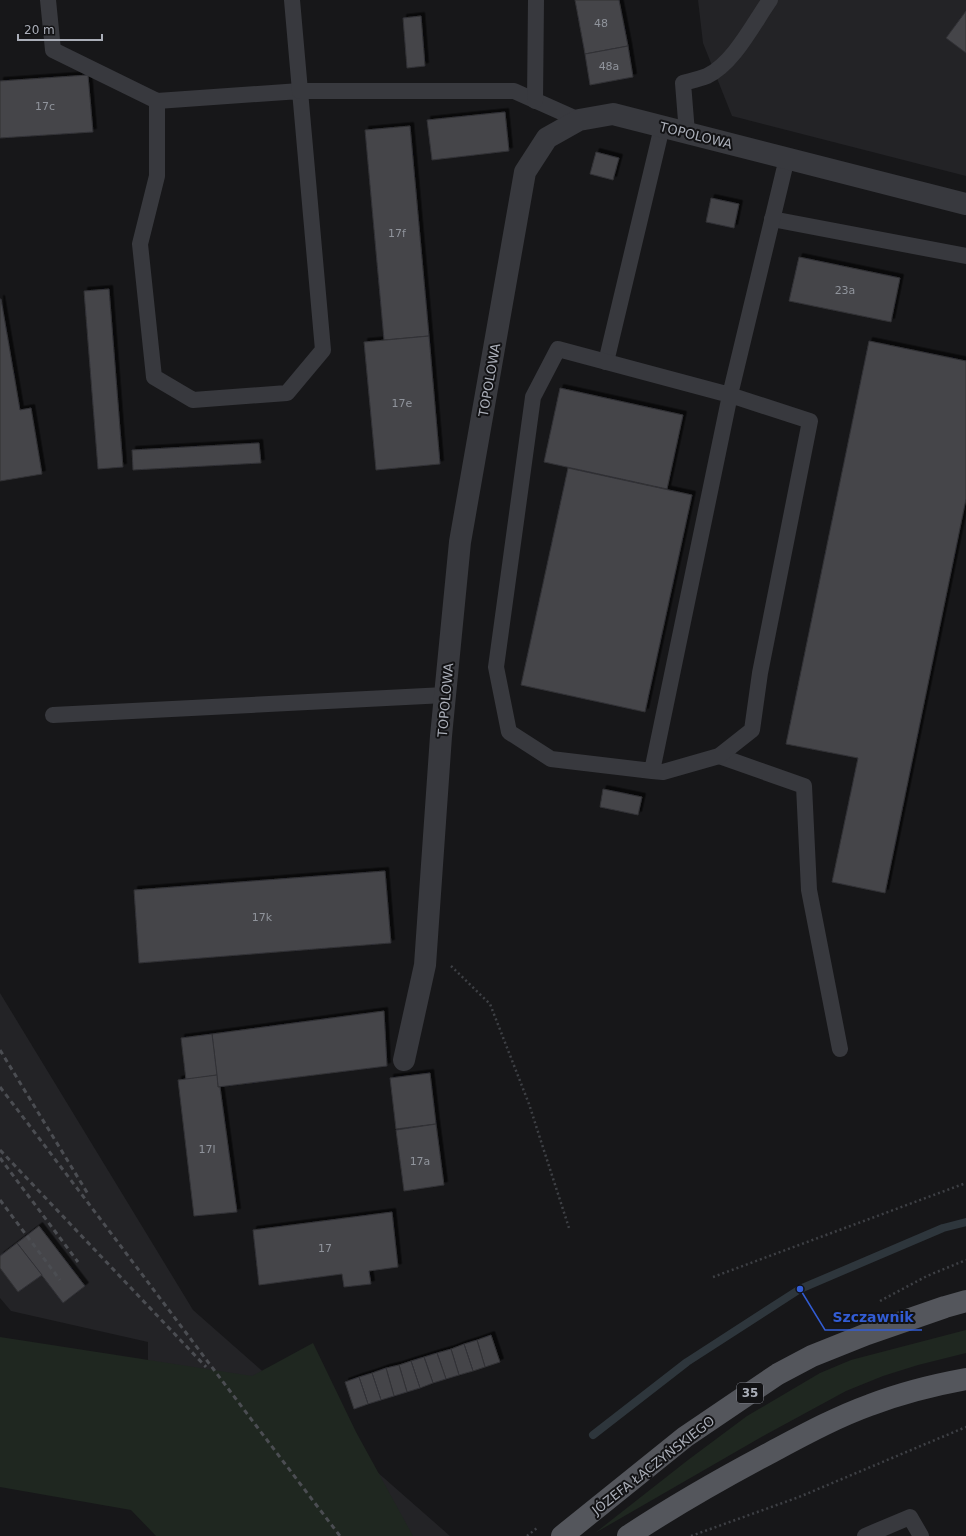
<svg xmlns="http://www.w3.org/2000/svg" width="966" height="1536" font-family="'DejaVu Sans',sans-serif">
<style>
.built{fill:#232326}
.green{fill:#1f2720}
.lines{fill:none;stroke-linecap:round;stroke-linejoin:round}
.stream{stroke:#2e363c;stroke-width:8}
.building{fill:#444449;stroke:#313135;filter:url(#shadow)}
.path{stroke:#3e4045;stroke-width:2.5;stroke-dasharray:2 3;stroke-linecap:butt}
.lane{stroke:#38393e;stroke-width:16}
.street{stroke:#38393e;stroke-width:22}
.primary{stroke:#54565c;stroke-width:22}
.rail{stroke:#4b4d52;stroke-width:3;stroke-dasharray:5 4;stroke-linecap:butt}
.labels{text-anchor:middle;stroke-width:4;stroke-linejoin:round;paint-order:stroke}
.number-label{font-size:11px;fill:#90949c}
.shield{fill:#121214;stroke:#7c7f87;stroke-width:1}
.shield-label{font-size:12px;font-weight:bold;fill:#aaaeb8}
.street-label{font-size:13px;fill:#aaaeb8;stroke:#121214}
.leader{fill:none;stroke:#325cd3;stroke-width:1.5}
.callout-dot{fill:#325cd3;stroke:#121214;stroke-width:1.5}
.callout-label{font-size:14px;text-anchor:middle;font-weight:bold;fill:#325cd3;stroke:#121214;stroke-width:4;stroke-linejoin:round;paint-order:stroke}
</style>
<defs>
<filter id="shadow"><feDropShadow dx="3.5" dy="-3.5" stdDeviation="0" flood-color="#0009"/></filter>
</defs>
<rect width="100%" height="100%" fill="#171719"/>
<g class="built">
<polygon points="698,0 966,0 966,176 732,116 703,43"/>
<polygon points="0,993 193,1310 450,1536 189,1536 148,1489 148,1342 11,1311 0,1298"/>
</g>
<g class="green">
<polygon points="966,1330 966,1353 918,1365 883,1376 846,1391 765,1435 595,1533 688,1460 747,1416 820,1373 851,1360"/>
<polygon points="0,1337 252,1376 313,1343 356,1432 413,1536 156,1536 131,1510 0,1487"/>
</g>
<g class="lines">
<polyline class="stream" points="593,1435 687,1362 800,1289 943,1228 966,1222"/>
</g>
<g class="building">
<polygon points="575,0 619,0 628,46 585,54"/>
<polygon points="966,11 966,53 946,38"/>
<polygon points="421,16 425,66 407,68 403,18"/>
<polygon points="628,46 633,77 590,85 585,54"/>
<polygon points="88,75 93,132 0,138 0,81"/>
<polygon points="505,112 509,151 432,160 427,120"/>
<polygon points="410,126 429,336 384,340 365,130"/>
<polygon points="596,152 619,158 613,180 590,174"/>
<polygon points="711,198 739,204 734,228 706,222"/>
<polygon points="799,257 900,278 891,322 789,301"/>
<polygon points="109,289 123,467 98,469 84,291"/>
<polygon points="0,299 1,299 20,410 31,408 42,474 0,481"/>
<polygon points="429,336 440,464 376,470 364,342"/>
<polygon points="869,341 966,361 966,499 885,893 832,882 858,758 786,744"/>
<polygon points="560,388 683,415 667,489 544,462"/>
<polygon points="259,443 261,463 133,470 132,450"/>
<polygon points="568,468 692,495 645,712 521,685"/>
<polygon points="603,789 642,797 638,815 600,807"/>
<polygon points="385,871 391,943 139,963 134,890"/>
<polygon points="384,1011 387,1066 218,1087 212,1034"/>
<polygon points="212,1034 217,1075 186,1080 181,1038"/>
<polygon points="430,1073 436,1124 396,1129 390,1078"/>
<polygon points="217,1075 218,1087 220,1087 237,1212 194,1216 178,1080"/>
<polygon points="436,1124 444,1185 404,1191 396,1130"/>
<polygon points="392,1212 398,1267 369,1271 371,1284 344,1287 342,1274 259,1285 253,1230"/>
<polygon points="39,1226 85,1286 63,1303 17,1243"/>
<polygon points="17,1243 42,1275 18,1292 0,1268 0,1256"/>
<polygon points="491,1335 500,1362 485,1367 477,1340"/>
<polygon points="477,1340 485,1367 473,1371 464,1344"/>
<polygon points="464,1344 473,1371 459,1375 451,1349"/>
<polygon points="451,1349 459,1375 446,1379 437,1353"/>
<polygon points="437,1353 446,1379 433,1383 424,1357"/>
<polygon points="424,1357 433,1383 420,1388 411,1361"/>
<polygon points="411,1361 420,1388 407,1392 399,1365"/>
<polygon points="399,1365 407,1392 394,1396 386,1368"/>
<polygon points="386,1368 394,1396 381,1400 372,1373"/>
<polygon points="372,1373 381,1400 368,1404 359,1377"/>
<polygon points="359,1377 368,1404 354,1409 345,1382"/>
</g>
<g class="lines">
<g class="path">
<polyline points="451,966 490,1004 529,1104 569,1228"/>
<polyline points="713,1277 966,1183"/>
<polyline points="880,1301 927,1276 966,1260"/>
<polyline points="527,1536 537,1528"/>
<polyline points="691,1536 799,1497 966,1427"/>
</g>
<g class="lane">
<polyline points="48,0 53,50 157,101 300,91 323,350 287,393 193,400 154,377 140,244 157,176 157,101"/>
<polyline points="292,0 300,91 514,91 579,120"/>
<polyline points="535,101 536,0"/>
<path d="M687 133 683 83C690 81 699 79 707 76 734 63 753 24 770 0"/>
<polyline points="772,219 966,256"/>
<polyline points="606,362 662,127"/>
<polyline points="53,715 445,695"/>
<polyline points="719,756 804,786 809,890 840,1049"/>
<polyline points="652,771 730,395 810,421 760,673 752,730 719,756 663,772 652,771 551,759 509,732 496,667 533,397 558,349 730,395 787,158"/>
<polyline points="865,1536 910,1517 921,1536"/>
</g>
<polyline class="street" points="404,1060 425,965 441,736 460,542 525,172 547,138 579,120 613,114 966,204"/>
<g class="primary">
<polyline points="562,1536 685,1437 778,1374 812,1356 867,1334 945,1307 966,1301"/>
<path d="M628 1536C672 1507 719 1480 766 1455 800 1437 834 1418 870 1405 901 1393 933 1385 966 1379"/>
</g>
<g class="rail">
<polyline points="0,1050 88,1194"/>
<path d="M0 1087C114 1236 226 1387 340 1536"/>
<polyline points="0,1150 206,1367"/>
<polyline points="0,1158 78,1262"/>
<polyline points="0,1200 60,1280"/>
</g>
</g>
<g class="labels">
<g class="number-label">
<text x="601" y="27">48</text>
<text x="609" y="70">48a</text>
<text x="45" y="110">17c</text>
<text x="397" y="237">17f</text>
<text x="845" y="294">23a</text>
<text x="402" y="407">17e</text>
<text x="262" y="921">17k</text>
<text x="207" y="1153">17l</text>
<text x="420" y="1165">17a</text>
<text x="325" y="1252">17</text>
</g>
<rect class="shield" x="737" y="1383" width="26" height="20" rx="3"/>
<g class="shield-label">
<text x="750" y="1397">35</text>
</g>
<g class="street-label">
<text transform="translate(696 135) rotate(14)" y="5">TOPOLOWA</text>
<text transform="translate(489 380) rotate(-80)" y="5">TOPOLOWA</text>
<text transform="translate(445 700) rotate(-85)" y="5">TOPOLOWA</text>
<text transform="translate(653 1465) rotate(-38)" y="5">JÓZEFA ŁĄCZYŃSKIEGO</text>
</g>
</g>
<path class="leader" d="M800 1289L825 1330H922"/>
<circle class="callout-dot" cx="800" cy="1289" r="4"/>
<g class="callout-label">
<text x="873" y="1322">Szczawnik</text>
</g>
<path d="M18 34v6h84v-6" fill="none" stroke="#aaaeb8" stroke-width="2"/>
<text x="24" y="34" font-size="12" fill="#aaaeb8" stroke="#121214" stroke-width="3" paint-order="stroke">20 m</text>
</svg>
